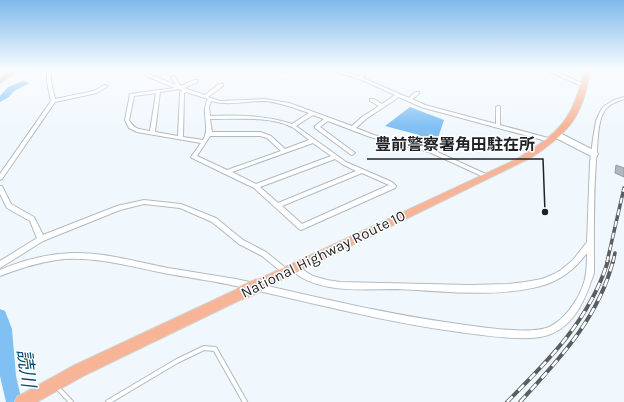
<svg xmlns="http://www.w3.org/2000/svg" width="624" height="402" font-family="Karla,'Noto Sans JP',sans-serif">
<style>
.water{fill:#81c0f2}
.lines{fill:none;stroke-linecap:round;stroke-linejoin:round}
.river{fill:#81c0f2;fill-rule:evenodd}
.building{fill:#b0b8bf;stroke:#959da3}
.service-casing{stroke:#b2bac0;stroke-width:6}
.minor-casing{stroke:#b2bac0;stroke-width:2}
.secondary-casing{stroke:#b2bac0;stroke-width:2}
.trunk-casing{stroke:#d2d3d3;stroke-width:2}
.service{stroke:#fff;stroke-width:4}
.minor{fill:#fff;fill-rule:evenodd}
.secondary{fill:#fff;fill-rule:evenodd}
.trunk{fill:#f8b496;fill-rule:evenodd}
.rail-far1-casing{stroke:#595e61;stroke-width:3.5}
.rail-casing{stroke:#595e61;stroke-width:4}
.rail-far1{stroke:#fff;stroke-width:2;stroke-dasharray:6;stroke-linecap:butt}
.rail{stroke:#fff;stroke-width:2.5;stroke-dasharray:8;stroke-linecap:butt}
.trunk-bridge-casing{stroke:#d2d3d3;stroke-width:15;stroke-linecap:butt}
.trunk-bridge{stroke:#f8b496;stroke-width:13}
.labels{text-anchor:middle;stroke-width:3;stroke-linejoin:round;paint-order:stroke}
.street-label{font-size:15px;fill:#1f2225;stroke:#fff}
.near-water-label{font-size:19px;font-style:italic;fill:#094a72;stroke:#fff}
.leader{fill:none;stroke:#1f2225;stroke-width:1.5}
.callout-dot{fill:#1f2225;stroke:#fff;stroke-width:1.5}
.callout-label{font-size:16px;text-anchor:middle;font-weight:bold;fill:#1f2225;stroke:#fff;stroke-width:3;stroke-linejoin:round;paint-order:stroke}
</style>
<rect width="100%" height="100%" fill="#f1f8fd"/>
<polygon class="water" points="410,107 444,120 436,144 427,141 419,135 385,126"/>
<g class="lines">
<g class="river">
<polygon points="23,81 30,83 14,91 9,97 0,102 0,96 8,87"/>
<polygon points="0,309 5,311 12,329 16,376 22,402 6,402 0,376"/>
</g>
</g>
<polygon class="building" points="616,165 624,168 624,177 615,173"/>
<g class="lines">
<g class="service-casing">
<g id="service">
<polyline points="57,387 71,402"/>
<polyline points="108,402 177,361 204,348 215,349 245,402"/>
</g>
</g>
<g class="minor-casing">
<g id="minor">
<polygon points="47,70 51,70 51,82 55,99 94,91 104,85 108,86 97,93 55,102 2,179 0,180 0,174 51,101 47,82"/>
<path d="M140 70H145L151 75 176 85 171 77 174 76 181 86 194 80H198V82L184 88 205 95 219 84H223V86L208 97 220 101 265 99 289 103 352 126 362 117 379 106 370 101V99H374L382 104 395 95 362 80 331 70H339L359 77 362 70H366L363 78 409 98 415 92H419V94L412 99 425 105 496 124V107L498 106H500V125L552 139 553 140 550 142 421 107 399 97 366 119 356 128 374 135 433 150 488 175 489 176 488 177 486 178 429 152 370 137 328 121 320 127 355 153 352 155 350 154 315 128V126L324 119 313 115 296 126 346 162 392 182 396 186 395 188 301 230 299 229 254 188 192 158 191 157 201 143 137 132 129 128 125 120 130 94 175 88 149 77ZM180 89 182 90 180 93 178 136 155 132 160 92ZM186 92 208 99C200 112 211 127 203 140L183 137 184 93ZM156 93 150 131C139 129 135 130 129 120L134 96ZM211 101C228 106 246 101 264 101 279 102 294 108 309 113L292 124C265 115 238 115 210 116L209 107ZM210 119C234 119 271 116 292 127 298 131 304 136 309 140L285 149 271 136 260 132H212ZM210 136H260L267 138 281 151 227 170 197 156ZM313 143 331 156 256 184 232 172ZM335 159 342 164 356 171 278 203 260 187ZM362 173 389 185 302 224 282 206Z"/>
<polygon points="281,70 294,70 283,72 282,72"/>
<polygon points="546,70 552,70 586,85 582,86"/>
<path d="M624 97V99C618 101 609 104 605 110 598 120 598 137 597 149 593 190 594 232 594 273 586 297 576 324 551 334 530 343 482 335 459 332 383 322 310 302 236 286 214 281 191 278 169 274 135 268 101 257 65 259 42 261 21 268 0 276V270C23 260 47 254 72 253 105 252 136 262 168 268 191 272 213 275 236 279 310 295 383 314 459 324 480 327 530 335 549 327 567 319 584 292 586 273 587 266 587 259 587 253 575 269 560 281 541 286 494 298 444 291 396 289 374 289 351 291 329 287 317 285 296 278 290 267L291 265 293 264 313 276 327 280 340 282 470 285 508 284 525 282 542 279 554 274 561 270 573 260 587 242 590 162 593 139 596 121 601 110 603 107 614 100Z"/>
<polygon points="0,186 2,186 11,204 34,217 43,235 117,206 144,200 181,204 216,218 243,240 266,252 287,269 289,271 287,273 285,274 283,273 262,256 239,244 212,222 180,208 144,204 120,210 43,241 0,268 0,261 37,238 30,221 7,208 0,194"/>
</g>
</g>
<g class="secondary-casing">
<polygon id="secondary" points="554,133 560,133 597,152 598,154 597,156 591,156 554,137"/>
</g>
<g class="trunk-casing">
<g id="trunk">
<polygon points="12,70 20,70 0,83 0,78"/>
<path d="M584 70H590C583 115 570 132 532 157L263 289 259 291 255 289 253 285 255 281 517 159C559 133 574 120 584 70Z"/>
<polygon points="242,287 246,289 248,293 246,297 85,375 37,402 15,402 17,397 75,365"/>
</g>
</g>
<use href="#service" class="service"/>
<use href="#minor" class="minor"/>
<use href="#secondary" class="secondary"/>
<use href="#trunk" class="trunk"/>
<g class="rail-far1-casing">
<g id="rail-far1">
<polyline points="607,262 624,188"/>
<polyline points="613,262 615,253"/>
</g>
</g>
<g class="rail-casing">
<g id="rail">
<path d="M507 402C549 360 590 319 608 261"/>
<path d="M520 402C559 359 598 319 613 261"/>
</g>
</g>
<use href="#rail-far1" class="rail-far1"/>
<use href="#rail" class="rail"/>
<g class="trunk-bridge-casing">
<polyline id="trunk-bridge" points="242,293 259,285"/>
</g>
<use href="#trunk-bridge" class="trunk-bridge"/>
</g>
<linearGradient id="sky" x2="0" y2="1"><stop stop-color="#7fb9ec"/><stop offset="0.55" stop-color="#f9fcfe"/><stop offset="1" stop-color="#f9fcfe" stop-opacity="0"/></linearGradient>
<rect width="624" height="127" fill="url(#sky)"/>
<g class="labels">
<g class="street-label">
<text transform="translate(323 254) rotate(-26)" y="5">National Highway Route 10</text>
</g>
<g class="near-water-label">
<text transform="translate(27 368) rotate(82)" y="7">読川</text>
</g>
</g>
<path class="leader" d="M545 212L543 159H367"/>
<circle class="callout-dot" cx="545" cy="212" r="4"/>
<g class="callout-label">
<text x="455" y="150">豊前警察署角田駐在所</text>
</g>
</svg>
